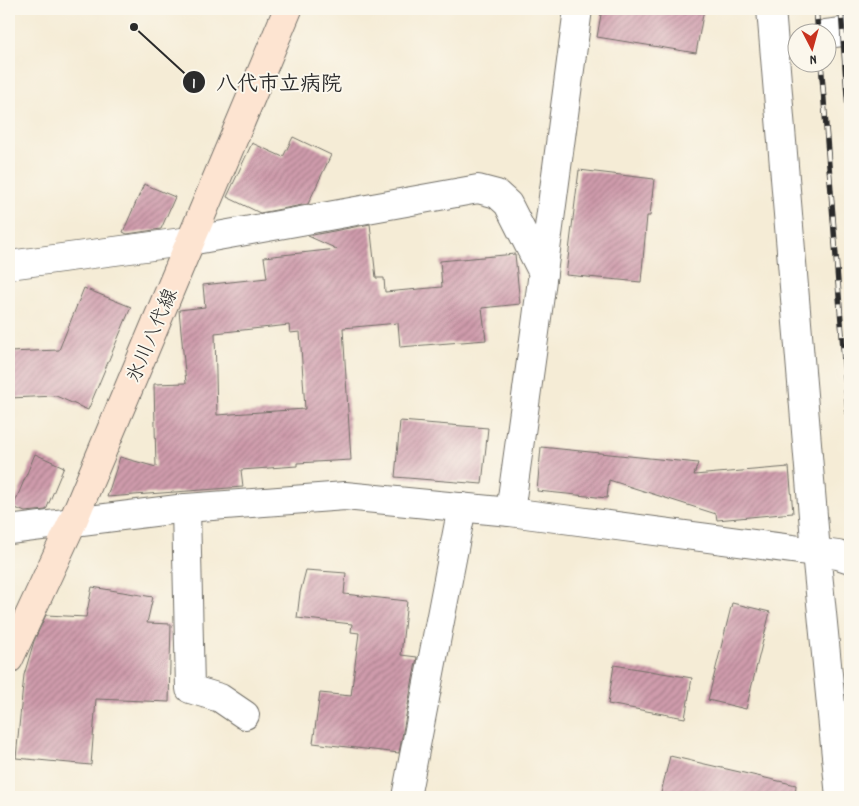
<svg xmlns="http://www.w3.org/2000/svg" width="859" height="806" font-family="Dekko,'Klee One',sans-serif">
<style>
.building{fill:url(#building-hatch);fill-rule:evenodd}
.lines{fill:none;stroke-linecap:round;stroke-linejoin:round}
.minor-casing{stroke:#726f67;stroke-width:30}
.secondary-casing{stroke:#726f67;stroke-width:30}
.minor{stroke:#fff;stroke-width:28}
.secondary{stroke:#fde4d1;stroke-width:28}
.rail-casing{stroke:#2b2b2b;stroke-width:5.5}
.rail{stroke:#fbf7ec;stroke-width:4;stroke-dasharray:11;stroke-linecap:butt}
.labels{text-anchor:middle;stroke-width:4;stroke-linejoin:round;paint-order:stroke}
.street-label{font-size:20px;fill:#2b2b2b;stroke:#fbf7ec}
.leader{fill:none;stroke:#2b2b2b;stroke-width:2}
.callout-dot{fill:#2b2b2b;stroke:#fbf7ec;stroke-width:2}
.mark-label{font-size:15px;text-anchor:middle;font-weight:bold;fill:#fff}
.callout-label{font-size:21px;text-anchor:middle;font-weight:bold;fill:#2b2b2b;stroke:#fbf7ec;stroke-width:4;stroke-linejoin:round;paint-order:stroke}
</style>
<defs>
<pattern id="building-hatch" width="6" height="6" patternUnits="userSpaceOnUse" patternTransform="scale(1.25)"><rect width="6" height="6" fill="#cf9bac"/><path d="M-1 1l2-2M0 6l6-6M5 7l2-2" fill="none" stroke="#a87f8c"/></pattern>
</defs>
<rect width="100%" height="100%" fill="#fbf7ec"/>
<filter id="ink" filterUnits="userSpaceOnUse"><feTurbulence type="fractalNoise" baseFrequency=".02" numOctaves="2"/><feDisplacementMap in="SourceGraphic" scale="10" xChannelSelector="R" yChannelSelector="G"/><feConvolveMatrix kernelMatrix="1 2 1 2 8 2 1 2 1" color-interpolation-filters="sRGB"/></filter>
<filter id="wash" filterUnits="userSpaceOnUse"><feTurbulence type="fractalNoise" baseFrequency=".0096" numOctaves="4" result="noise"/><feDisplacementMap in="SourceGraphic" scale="20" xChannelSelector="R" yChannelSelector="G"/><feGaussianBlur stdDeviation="1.12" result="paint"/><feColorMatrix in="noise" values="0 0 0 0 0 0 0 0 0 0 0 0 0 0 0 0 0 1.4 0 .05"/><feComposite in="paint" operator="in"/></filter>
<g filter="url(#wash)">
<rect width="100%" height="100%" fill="#f5ecd6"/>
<g id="blocks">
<g class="building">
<polygon points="602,9 704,9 696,53 597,37"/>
<polygon points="293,137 331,155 308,204 260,213 227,197 252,143 283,157"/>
<polygon points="579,170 654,179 650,216 647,216 641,282 566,275"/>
<polygon points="144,184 175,197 161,229 127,234 123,232"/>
<path d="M370 224 376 278H384L385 292 442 287 440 261 515 254 520 304 482 308 486 340 400 347 398 323 343 328 351 460 297 463V466L241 470 243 487 107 497 120 457 156 467 154 384 186 383 179 310 205 307 203 285 267 278 264 257 337 249 308 236ZM289 325 290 333 300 332 305 409 217 415 215 333Z"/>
<polygon points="84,288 131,307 88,410 56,396 9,398 9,352 59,350"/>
<polygon points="400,421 488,428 482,484 395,477"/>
<polygon points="541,447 698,463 694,475 789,467 793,513 717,520 716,514 609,480 607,498 537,491"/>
<polygon points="35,454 64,467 46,510 25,512 13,507"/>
<polygon points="306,570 346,573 344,594 407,601 401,655 417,657 399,753 313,743 320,693 351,696 359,633 351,632 352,624 297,618 300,593"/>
<polygon points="92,587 153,597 147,623 171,624 169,702 96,699 91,765 16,758 24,675 34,641 46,615 86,617"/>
<polygon points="732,603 770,612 746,709 708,700"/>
<polygon points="614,665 692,678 685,718 608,704"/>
<polygon points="670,756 796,785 795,797 660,797"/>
</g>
</g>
</g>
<g filter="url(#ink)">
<use href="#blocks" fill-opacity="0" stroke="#726f67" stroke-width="1"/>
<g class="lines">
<g class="minor-casing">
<g id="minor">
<polyline points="771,9 816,552 840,797"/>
<polyline points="826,34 850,31"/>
<polyline points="9,265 190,241 478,189 497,194 508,204 543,273"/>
<polyline points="186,508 190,689 220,698 245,715"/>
<polyline points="510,512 536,325 578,9"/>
<polyline points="9,530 186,508 345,496 510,512 838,555 850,559"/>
<polyline points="406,797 462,507"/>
</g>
</g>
<g class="secondary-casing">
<polyline id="secondary" points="9,659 72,523 288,9"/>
</g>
<use href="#minor" class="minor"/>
<use href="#secondary" class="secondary"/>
<g class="rail-casing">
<g id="rail">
<polyline points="816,9 818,32"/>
<polyline points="841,9 850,138"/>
<polyline points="821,62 850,438"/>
</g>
</g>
<use href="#rail" class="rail"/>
</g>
</g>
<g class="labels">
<g class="street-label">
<text transform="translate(151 335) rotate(-67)" y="7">氷川八代線</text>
</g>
</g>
<path class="leader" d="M134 27L194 82"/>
<g class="callout-dot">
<circle cx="134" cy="27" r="5"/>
<circle cx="194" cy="82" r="12"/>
</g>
<g class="mark-label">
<text x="194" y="88">1</text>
</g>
<g class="callout-label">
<text x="279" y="90">八代市立病院</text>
</g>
<rect width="859" height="806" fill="none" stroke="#fbf7ec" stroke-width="30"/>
<g transform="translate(812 48) rotate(174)"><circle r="24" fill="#fbf7ec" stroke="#a8a59f"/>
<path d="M0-4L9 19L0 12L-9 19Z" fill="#c8321e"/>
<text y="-8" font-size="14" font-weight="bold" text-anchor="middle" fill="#2b2b2b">N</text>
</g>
</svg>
